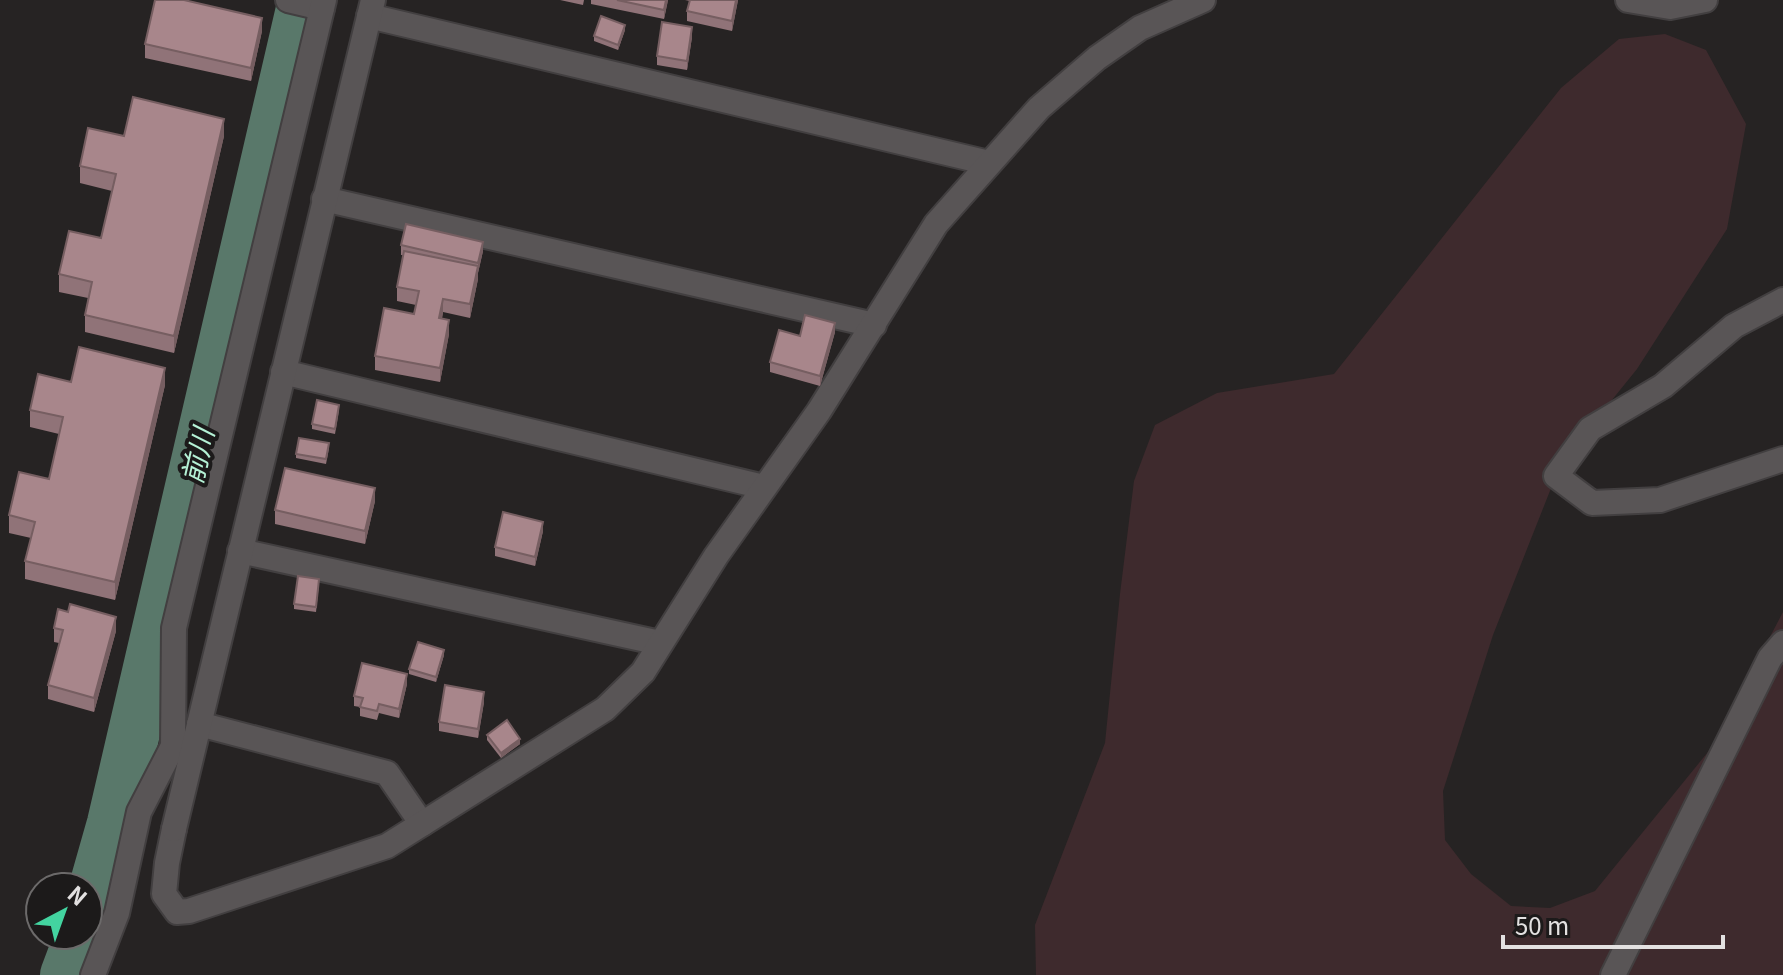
<svg xmlns="http://www.w3.org/2000/svg" width="1783" height="975" font-family="Georgia,'Noto Sans JP',serif">
<style>
.green{fill:#3e2a2d}
.lines{fill:none;stroke-linecap:round;stroke-linejoin:round}
.river{stroke:#59786a;stroke-width:52}
.street-casing{stroke:#423f40;stroke-width:28}
.secondary-casing{stroke:#423f40;stroke-width:28}
.street{stroke:#595556;stroke-width:24}
.secondary{stroke:#595556;stroke-width:24}
.wall{fill:#907378}
.shaded-wall{fill:#765e61}
.building{fill:#a8868b;stroke:#765e61;stroke-width:2}
.labels{text-anchor:middle;stroke-width:8;stroke-linejoin:round;paint-order:stroke}
.water-label{font-size:28px;font-style:italic;fill:#b5f2d6;stroke:#1c1a1a}
</style>
<rect width="100%" height="100%" fill="#262323"/>
<polygon class="green" points="1665,34 1706,50 1746,124 1727,229 1637,369 1561,463 1493,635 1443,791 1445,840 1471,874 1511,906 1550,908 1595,891 1712,747 1783,612 1783,975 1036,975 1035,925 1105,743 1120,594 1134,481 1155,425 1217,393 1334,374 1561,88 1619,39"/>
<g class="lines">
<g class="river">
<polyline points="88,911 113,823 304,0"/>
<polyline points="66,975 81,935"/>
</g>
<g class="street-casing">
<g id="street">
<polyline points="288,0 322,8"/>
<polyline points="1628,0 1670,7 1705,0"/>
<polyline points="369,16 989,163"/>
<polyline points="324,199 874,325"/>
<polyline points="1783,300 1734,326 1663,386 1590,429 1556,476 1592,503 1660,500 1783,459"/>
<polyline points="283,372 764,487"/>
<polyline points="240,551 660,643"/>
<polyline points="199,724 387,773 422,824"/>
<polyline points="174,829 167,863 164,894 177,912 189,911 387,846 605,709 643,672 716,556 819,411 936,224 1039,108 1097,58 1140,28 1203,0"/>
<polyline points="93,975 117,913 139,812 173,746 174,628 324,0"/>
<polyline points="1613,975 1770,658 1783,643"/>
</g>
</g>
<g class="secondary-casing">
<polyline id="secondary" points="174,829 373,0"/>
</g>
<use href="#street" class="street"/>
<use href="#secondary" class="secondary"/>
</g>
<g class="wall">
<polygon points="560,0 584,0 583,5"/>
<polygon points="591,0 668,0 664,19 591,4"/>
<polygon points="685,0 738,0 732,31 687,21 687,11 690,1"/>
<polygon points="625,30 618,50 594,41 594,36"/>
<polygon points="262,31 251,81 145,58 145,44"/>
<polygon points="692,37 687,70 657,65 657,56"/>
<polygon points="124,136 224,136 174,353 85,332 85,315 88,298 59,292 59,274 101,238 112,191 80,183 80,166"/>
<polygon points="401,245 483,251 478,273 478,279 470,318 443,312 442,319 449,334 440,382 375,370 375,356 414,314 416,305 397,301 397,287 403,255 401,255"/>
<polygon points="835,332 820,386 770,372 770,362 800,336"/>
<polygon points="71,382 165,385 115,600 25,579 25,561 31,538 9,533 9,515 49,479 59,434 30,427 30,410"/>
<polygon points="339,410 335,434 312,429 312,424"/>
<polygon points="329,448 326,464 296,458 296,454"/>
<polygon points="375,501 365,544 275,524 275,510"/>
<polygon points="543,531 535,566 495,556 495,547"/>
<polygon points="319,584 316,612 294,609 294,604"/>
<polygon points="54,628 116,631 94,712 48,699 48,685 59,643 54,642"/>
<polygon points="444,655 436,682 409,674 409,669"/>
<polygon points="407,684 399,718 379,713 377,720 360,716 360,707 354,706 354,696"/>
<polygon points="484,702 478,738 439,731 439,722"/>
<polygon points="487,735 520,744 501,758 487,740"/>
</g>
<g class="shaded-wall">
<polygon points="666,0 668,0 664,19 664,10"/>
<polygon points="736,0 738,0 732,31 732,21"/>
<polygon points="262,18 262,31 251,81 251,68"/>
<polygon points="625,25 625,30 618,50 618,45"/>
<polygon points="692,27 692,37 687,70 687,61"/>
<polygon points="224,119 224,136 174,353 174,336"/>
<polygon points="483,242 483,251 478,273 478,263"/>
<polygon points="478,266 478,279 470,318 470,304"/>
<polygon points="443,299 443,312 439,332 439,318"/>
<polygon points="449,320 449,334 440,382 440,368"/>
<polygon points="835,323 835,332 820,386 820,376"/>
<polygon points="165,368 165,385 115,600 115,582"/>
<polygon points="375,488 375,501 365,544 365,531"/>
<polygon points="543,522 543,531 535,566 535,557"/>
<polygon points="116,617 116,631 94,712 94,698"/>
<polygon points="444,650 444,655 436,682 436,677"/>
<polygon points="407,674 407,684 399,718 399,709"/>
<polygon points="484,692 484,702 478,738 478,729"/>
<polygon points="520,739 520,744 501,758 501,753"/>
</g>
<g class="building">
<polygon points="155,0 184,0 262,18 251,68 145,44"/>
<polygon points="617,0 666,0 664,10"/>
<polygon points="690,0 736,0 732,21 687,11"/>
<polygon points="601,16 625,25 618,45 594,36"/>
<polygon points="662,22 692,27 687,61 657,56"/>
<polygon points="133,97 224,119 174,336 85,315 92,282 59,274 69,231 101,238 116,174 80,166 88,128 124,136"/>
<polygon points="406,224 483,242 478,263 401,245"/>
<polygon points="404,251 478,266 470,304 443,299 439,318 449,320 440,368 375,356 384,308 414,314 419,291 397,287"/>
<polygon points="805,315 835,323 820,376 770,362 779,330 800,336"/>
<polygon points="79,347 165,368 115,582 25,561 35,522 9,515 19,472 49,479 63,417 30,410 38,374 71,382"/>
<polygon points="317,400 339,405 335,429 312,424"/>
<polygon points="299,438 329,443 326,459 296,454"/>
<polygon points="285,468 375,488 365,531 275,510"/>
<polygon points="503,512 543,522 535,557 495,547"/>
<polygon points="298,576 319,579 316,607 294,604"/>
<polygon points="70,604 116,617 94,698 48,685 63,630 54,628 58,609 68,612"/>
<polygon points="418,642 444,650 436,677 409,669"/>
<polygon points="362,663 407,674 399,709 379,704 377,711 360,707 363,698 354,696"/>
<polygon points="445,685 484,692 478,729 439,722"/>
<polygon points="507,720 520,739 501,753 487,735"/>
</g>
<g class="labels">
<g class="water-label">
<text transform="translate(198 456) rotate(-77)" y="10">前川</text>
</g>
</g>
<g transform="translate(64 911) rotate(41)"><circle r="38" fill="#1c1a1a" stroke="#6c6a6a" stroke-width="2"/>
<path d="M0-6L14 30L0 20L-14 30Z" fill="#43d4a0"/>
<text y="-12" font-size="22" font-weight="bold" text-anchor="middle" fill="#e3e1e1">N</text>
</g>
<path d="M1503 935v12h220v-12" fill="none" stroke="#e3e1e1" stroke-width="4"/>
<text x="1515" y="935" font-size="24" fill="#e3e1e1" stroke="#1c1a1a" stroke-width="6" paint-order="stroke">50 m</text>
</svg>
